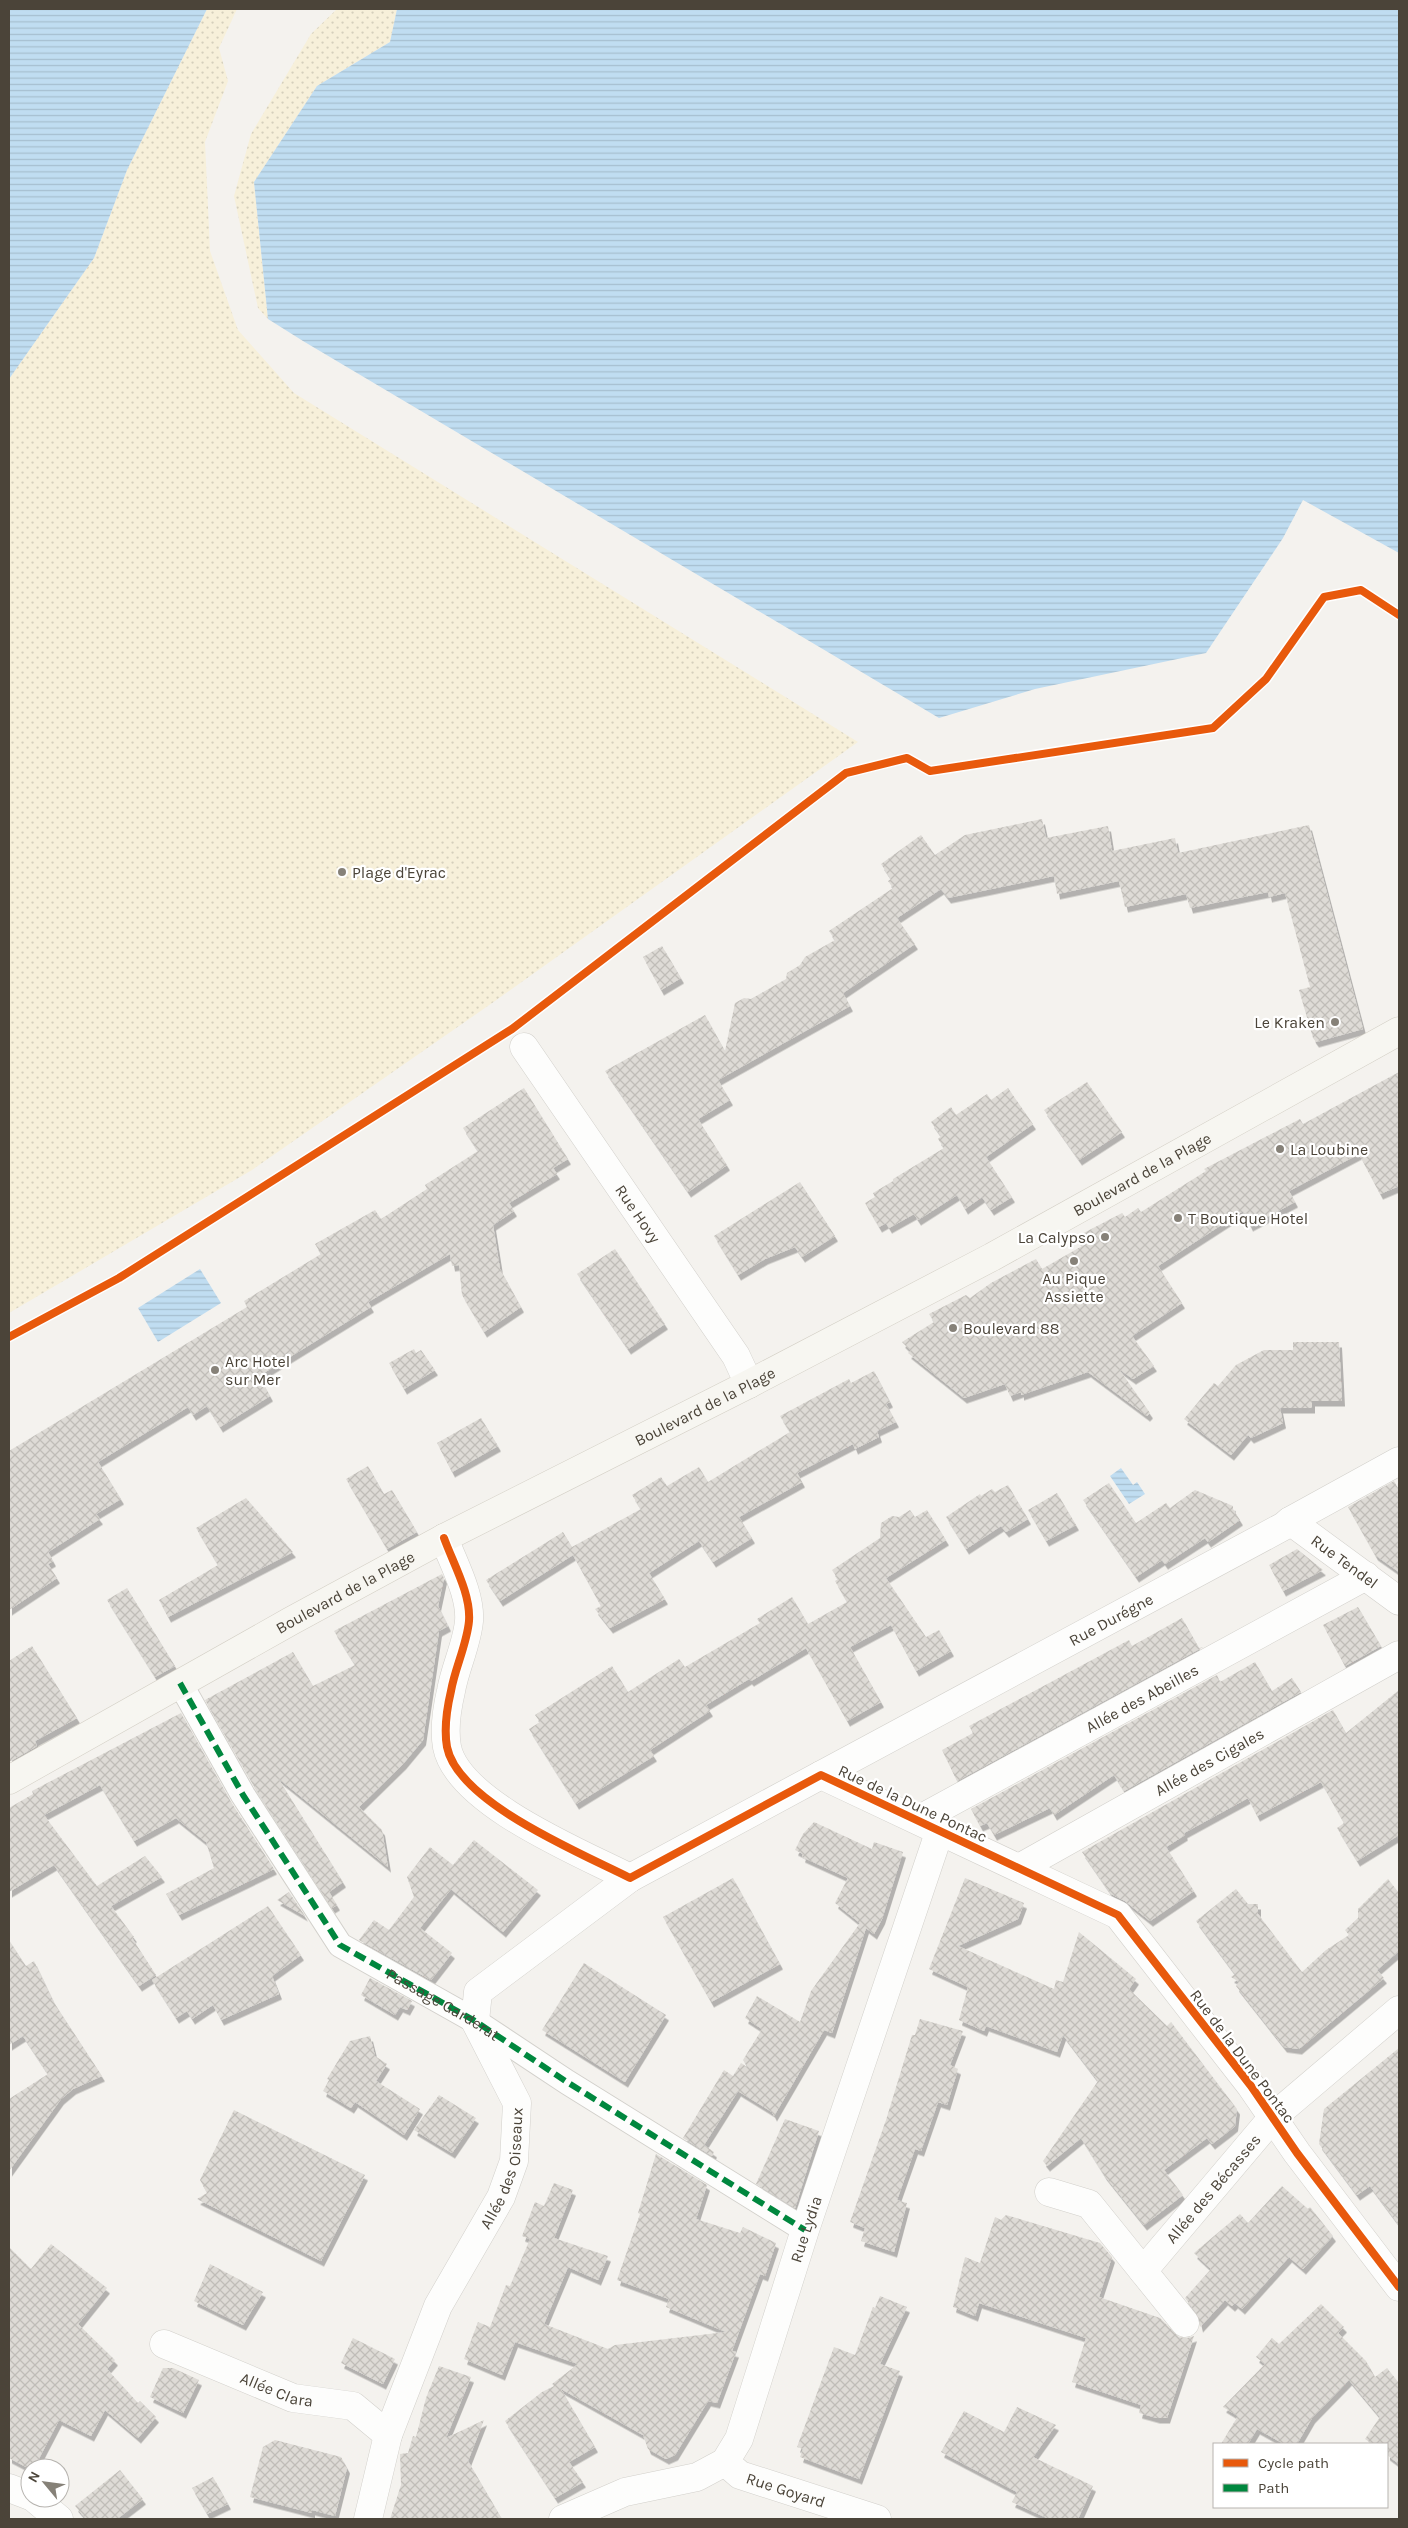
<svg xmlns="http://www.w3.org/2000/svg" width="1408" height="2528" font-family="Karla,sans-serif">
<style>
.sand{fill:url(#sand-dots)}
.water{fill:url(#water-rules)}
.building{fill:url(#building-cross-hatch);filter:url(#shadow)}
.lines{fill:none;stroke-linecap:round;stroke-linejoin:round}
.pedestrian-casing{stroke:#d2d0cb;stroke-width:26}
.minor-casing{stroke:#d2d0cb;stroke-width:29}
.secondary-casing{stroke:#d3cfc5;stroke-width:29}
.pedestrian{stroke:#fdfdfc;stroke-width:24}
.minor{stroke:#fdfdfc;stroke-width:28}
.secondary{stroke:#f7f6f1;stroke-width:28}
.quiet{stroke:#00873e;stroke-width:6;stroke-dasharray:12 6;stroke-linecap:butt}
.cycleway-casing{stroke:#fff;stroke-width:11}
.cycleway{stroke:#e8590c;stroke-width:8}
.poi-dot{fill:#868178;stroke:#fff;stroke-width:2}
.labels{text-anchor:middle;stroke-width:4.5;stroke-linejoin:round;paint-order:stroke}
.poi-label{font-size:16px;fill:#4b4439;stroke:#fff;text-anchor:start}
.street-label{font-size:16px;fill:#4b4439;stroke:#fff}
</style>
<defs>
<pattern id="sand-dots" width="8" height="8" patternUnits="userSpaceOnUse" patternTransform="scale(1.25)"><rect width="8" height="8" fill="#f7f0da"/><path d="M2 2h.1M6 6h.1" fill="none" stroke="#d5cfbc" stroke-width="1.8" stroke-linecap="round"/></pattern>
<pattern id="water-rules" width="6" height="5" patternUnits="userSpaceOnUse" patternTransform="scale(1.25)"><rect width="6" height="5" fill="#c0ddf1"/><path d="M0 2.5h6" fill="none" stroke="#a6bfcf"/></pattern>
<pattern id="building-cross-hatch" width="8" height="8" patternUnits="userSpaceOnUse" patternTransform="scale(1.25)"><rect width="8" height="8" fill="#dedbd6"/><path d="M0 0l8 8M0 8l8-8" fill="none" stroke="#c0bdb8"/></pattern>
<filter id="shadow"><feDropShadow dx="3" dy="5.5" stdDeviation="0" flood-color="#0004"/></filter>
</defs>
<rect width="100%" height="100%" fill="#f4f2ee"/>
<g class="sand">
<polygon points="207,9 237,9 219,48 228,81 205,142 210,251 238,330 294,393 858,742 495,1001 252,1170 9,1313 9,379 94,258 127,170"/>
<polygon points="337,9 397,9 390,42 317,86 254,182 268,319 258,308 234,196 251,134 311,34"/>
</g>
<g class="water">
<polygon points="9,9 207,9 127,170 94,258 9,379"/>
<polygon points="397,9 1399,9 1399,553 1303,500 1283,538 1206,653 1035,689 939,718 303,341 268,319 254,182 317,86 390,42"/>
<polygon points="200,1269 221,1303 158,1342 138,1308"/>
<polygon points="1121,1468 1133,1485 1137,1482 1145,1494 1129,1504 1110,1476"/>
</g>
<g class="building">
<polygon points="1042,819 1046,838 1108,826 1112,851 1175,838 1178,853 1309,825 1363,1029 1316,1042 1313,1038 1299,990 1310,987 1285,893 1269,897 1268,892 1190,908 1186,894 1125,907 1119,881 1057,894 1054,876 948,898 941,889 897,918 915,944 843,993 850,1006 718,1080 730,1100 698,1119 727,1165 688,1192 605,1071 705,1015 725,1051 735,1003 744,998 751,999 786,979 787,973 800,965 805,957 835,940 829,931 893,888 888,881 891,879 881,864 921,835 935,855 965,835"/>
<polygon points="662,946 681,978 661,990 643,957"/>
<polygon points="1399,1072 1399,1186 1380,1194 1359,1154 1289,1191 1295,1202 1250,1226 1243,1211 1158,1266 1182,1303 1132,1336 1154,1366 1133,1379 1119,1369 1150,1413 1147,1416 1088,1372 1021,1395 1021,1392 1010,1396 1005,1384 964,1398 908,1353 911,1351 902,1342 934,1322 929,1314 966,1295 970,1298 991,1283 1036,1259 1042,1269 1082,1246 1076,1237 1122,1213 1125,1217 1138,1208 1141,1212 1206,1171 1204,1169 1300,1119 1303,1124"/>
<polygon points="1087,1082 1122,1132 1079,1160 1044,1110"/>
<polygon points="524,1088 568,1159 553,1168 557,1174 509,1203 514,1211 493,1225 500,1269 521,1307 484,1332 462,1295 459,1265 452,1266 450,1254 368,1302 371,1307 259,1376 270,1396 220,1427 207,1406 193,1415 188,1407 98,1462 121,1499 96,1514 100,1519 48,1552 53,1561 48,1564 57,1578 9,1610 9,1451 247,1307 244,1301 321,1254 315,1244 375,1210 381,1219 427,1189 425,1185 478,1151 463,1128"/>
<polygon points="1008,1088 1033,1124 986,1157 1012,1197 991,1210 982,1197 965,1209 957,1195 918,1220 914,1214 889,1228 886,1223 879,1227 865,1203 875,1197 873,1193 893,1181 893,1179 944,1148 938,1139 941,1136 931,1122 951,1107 956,1115 987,1094 991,1100"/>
<polygon points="800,1182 835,1236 802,1257 795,1247 765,1259 738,1275 714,1236"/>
<polygon points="615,1249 665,1324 628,1349 577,1274"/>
<polygon points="1293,1342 1339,1342 1342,1401 1312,1401 1312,1408 1280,1408 1283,1423 1251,1438 1248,1435 1231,1455 1184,1419 1214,1383 1218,1386 1236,1365 1264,1350 1293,1350"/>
<polygon points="414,1349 416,1353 421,1350 435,1370 404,1389 389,1363"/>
<polygon points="874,1371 890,1402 886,1404 896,1422 877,1431 879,1437 855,1449 853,1444 797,1473 802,1482 739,1517 752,1538 713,1562 699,1541 649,1573 665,1599 610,1628 595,1609 601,1606 573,1555 500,1601 486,1580 563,1532 572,1547 641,1509 632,1495 661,1477 667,1486 699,1467 708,1482 790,1432 780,1416 849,1379 851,1383"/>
<polygon points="481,1418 498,1446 452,1472 437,1443"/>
<polygon points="368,1466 384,1494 392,1490 417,1532 387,1549 346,1479"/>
<polygon points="1394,1481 1399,1490 1399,1572 1375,1555 1348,1507"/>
<polygon points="1109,1483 1136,1523 1166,1503 1170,1508 1195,1490 1233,1506 1233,1509 1240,1520 1208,1542 1205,1538 1165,1564 1162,1560 1136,1577 1083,1500"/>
<polygon points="1008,1485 1028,1519 1006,1532 1001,1526 966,1549 946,1517 980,1494 981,1496 992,1489 995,1492"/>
<polygon points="1057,1493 1076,1525 1046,1541 1028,1510"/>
<polygon points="246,1498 293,1552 168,1617 159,1600 218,1565 196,1528"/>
<polygon points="910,1510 915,1517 927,1510 946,1540 886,1578 926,1637 939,1630 951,1651 916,1671 891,1625 850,1647 881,1702 847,1721 806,1648 751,1681 749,1679 706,1705 710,1711 650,1750 654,1756 576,1804 529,1729 540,1722 535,1715 612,1666 628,1692 679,1659 685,1667 760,1623 757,1619 792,1597 808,1624 847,1602 835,1581 838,1579 832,1570 880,1538 881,1523 892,1516 899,1517"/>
<polygon points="1297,1549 1323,1570 1283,1591 1269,1565"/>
<polygon points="442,1574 444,1578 438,1606 448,1626 439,1631 423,1740 403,1764 359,1807 382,1830 388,1867 278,1778 343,1882 329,1892 337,1905 332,1908 255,1788 205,1700 293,1652 313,1686 355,1665 334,1631"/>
<polygon points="127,1588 175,1666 155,1677 107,1600"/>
<polygon points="1358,1607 1381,1646 1345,1666 1323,1625"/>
<polygon points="1182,1618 1199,1648 1203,1647 957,1781 942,1750 973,1733 969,1726 1129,1640 1132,1646"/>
<polygon points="32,1646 77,1718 35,1741 37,1746 9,1762 9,1661"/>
<polygon points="1255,1662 1272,1691 1292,1678 1301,1692 1124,1791 1114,1775 1054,1815 1050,1808 994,1835 987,1823 980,1826 971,1809 1217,1675 1220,1682"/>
<polygon points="1399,1690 1399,1835 1357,1861 1337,1828 1344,1823 1321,1782 1257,1816 1248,1798 1184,1833 1185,1835 1166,1847 1194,1891 1150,1921 1125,1901 1111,1894 1082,1852 1333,1710 1346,1733"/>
<polygon points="181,1713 231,1802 274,1869 179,1915 166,1894 214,1868 206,1842 176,1818 134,1841 100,1785 44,1815 97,1886 145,1856 162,1877 111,1906 134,1937 132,1938 156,1975 139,1986 54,1865 9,1892 9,1808 33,1794 32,1791"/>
<polygon points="814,1822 872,1849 874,1842 903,1852 882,1919 874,1934 866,1928 832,2033 824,2030 774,2116 772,2112 738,2091 704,2145 714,2152 712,2156 683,2138 724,2070 733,2076 741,2063 747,2067 743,2060 762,2029 745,2018 757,1996 800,2022 811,1991 860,1923 835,1903 848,1878 802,1857 803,1854 795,1850 803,1834"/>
<polygon points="474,1840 538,1890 503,1932 451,1889 420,1928 452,1953 431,1980 359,1940 374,1920 389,1930 414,1897 407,1877 430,1847 453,1865"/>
<polygon points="733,1878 780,1964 711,2002 663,1917"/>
<polygon points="965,1878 1024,1903 1018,1919 958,1946 1054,1989 1056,1980 1063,1982 1079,1932 1136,1979 1129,1989 1167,2026 1171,2022 1237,2109 1235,2126 1229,2131 1212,2144 1207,2138 1164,2170 1183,2195 1144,2225 1104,2175 1081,2138 1047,2166 1043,2161 1098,2081 1063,2035 1057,2052 986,2026 984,2031 959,2020 968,1987 929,1969"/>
<polygon points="1388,1879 1399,1893 1399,1951 1377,1970 1384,1978 1299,2049 1284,2047 1236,1986 1239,1982 1231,1977 1235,1974 1196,1921 1236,1889 1248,1904 1258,1904 1258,1914 1302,1972 1326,1950 1349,1935 1345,1930 1358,1918 1358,1909"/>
<polygon points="289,1892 305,1916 277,1900"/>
<polygon points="268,1906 301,1955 272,1976 279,1994 221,2020 213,2005 192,2019 187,2011 176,2018 152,1980"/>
<polygon points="9,1940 26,1966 34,1961 53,2001 102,2076 73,2089 61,2099 9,2171 9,2099 48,2074 23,2036 9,2045"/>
<polygon points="584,1963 666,2015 625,2082 542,2030"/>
<polygon points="370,1978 412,2001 407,2010 400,2007 395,2015 361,1995"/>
<polygon points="920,2019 963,2031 950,2065 958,2069 947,2105 938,2102 921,2151 915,2149 897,2200 907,2203 894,2252 861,2241 865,2228 850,2222 886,2120 912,2035 915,2035"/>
<polygon points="370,2036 375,2056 387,2064 376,2081 420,2109 404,2135 355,2102 351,2108 323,2091 329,2080 327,2079 350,2041"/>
<polygon points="1399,2048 1399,2225 1370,2186 1357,2195 1319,2144 1324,2109"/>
<polygon points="439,2095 476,2118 452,2153 414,2130"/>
<polygon points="234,2110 365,2175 321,2261 197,2199 207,2193 200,2180"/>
<polygon points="785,2119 819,2131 795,2208 756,2184"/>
<polygon points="656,2154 707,2185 696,2219 740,2233 743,2227 776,2243 765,2276 760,2274 732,2351 736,2352 717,2403 708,2401 675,2455 666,2459 648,2449 643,2435 561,2389 595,2447 569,2462 583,2482 555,2498 505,2421 542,2392 554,2386 552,2384 578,2364 515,2342 502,2375 464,2359 478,2322 490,2327 506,2285 510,2286 530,2239 522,2236 535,2202 544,2206 554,2183 573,2190 554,2238 608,2256 598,2280 568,2267 544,2324 608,2349 615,2345 726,2332 666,2307 669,2299 617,2280 640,2214 638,2213"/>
<polygon points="1282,2186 1308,2209 1310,2207 1333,2236 1303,2269 1289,2257 1242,2309 1235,2303 1232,2306 1225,2300 1200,2327 1197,2314 1185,2298 1211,2269 1194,2253 1240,2214 1248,2223"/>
<polygon points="1006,2215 1100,2243 1112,2257 1099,2297 1160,2318 1179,2337 1187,2338 1194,2336 1167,2418 1157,2418 1139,2413 1141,2405 1072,2382 1086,2338 979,2303 975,2316 953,2307 965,2257 980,2263 995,2217 1001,2220"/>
<polygon points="51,2244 107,2288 78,2324 115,2360 107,2369 138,2403 140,2401 156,2417 138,2438 105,2410 91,2436 59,2420 34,2468 30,2469 9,2458 9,2247 31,2269"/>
<polygon points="210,2264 263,2292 243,2325 194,2301"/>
<polygon points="880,2296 907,2307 880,2364 900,2371 859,2479 800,2457 803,2449 797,2447 834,2347 855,2355 873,2307 875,2308"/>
<polygon points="1321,2304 1344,2327 1338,2333 1366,2361 1375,2377 1387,2368 1399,2383 1399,2464 1387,2455 1387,2444 1372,2444 1365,2439 1380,2417 1349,2380 1312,2418 1297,2444 1284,2444 1257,2429 1248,2444 1221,2444 1238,2416 1223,2407 1265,2364 1256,2357 1272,2338 1279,2344"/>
<polygon points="353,2338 395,2359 383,2384 341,2363"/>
<polygon points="439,2366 471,2377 446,2438 484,2420 468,2461 502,2519 390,2519 401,2485 400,2454 408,2453 413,2436 416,2437 426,2398"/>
<polygon points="163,2368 173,2368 199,2380 183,2413 150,2397"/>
<polygon points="1017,2407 1056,2425 1033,2457 1093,2486 1078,2519 1049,2519 1012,2502 1017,2492 941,2452 964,2411 1004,2432"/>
<polygon points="275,2440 341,2457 347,2468 335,2516 312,2510 312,2513 250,2497 263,2447"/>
<polygon points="120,2470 143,2499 117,2519 86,2519 75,2506"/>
<polygon points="213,2477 228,2504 207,2514 192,2488"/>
</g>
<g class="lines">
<g class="pedestrian-casing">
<g id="pedestrian">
<path id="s1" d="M180 1683 243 1795 340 1945 475 2021 567 2082 805 2230"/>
</g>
</g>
<g class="minor-casing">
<g id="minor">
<path id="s2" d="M524 1047 736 1356 749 1384"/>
<path id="s3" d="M1290 1521 1399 1601"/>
<path d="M444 1538C453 1563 471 1594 469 1621 467 1644 455 1668 451 1691 447 1708 444 1730 447 1747 458 1803 583 1854 630 1878L821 1775 1118 1915 1251 2086 1297 2153 1399 2287"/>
<path id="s4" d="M821 1775 1284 1526 1290 1521 1399 1461"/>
<path id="s5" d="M918 1820 1366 1576"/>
<path id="s6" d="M1019 1868 1399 1655"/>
<path id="s7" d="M1049 2192 1089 2204 1143 2271 1273 2117 1399 2010"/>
<polyline points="1143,2271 1185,2323"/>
<path id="s8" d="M164 2344 293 2398 353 2406 388 2435"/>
<path id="s9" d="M725 2462 740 2475 877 2519"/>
<polyline points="9,2488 30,2496"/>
<polyline points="34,2498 59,2519"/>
<path id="s10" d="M368 2519 388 2435 438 2306 501 2197 514 2161 517 2103 475 2021 478 1992 630 1878"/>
<path id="s11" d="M563 2519 625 2492 697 2477 725 2462 739 2439 805 2230 940 1830"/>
</g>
</g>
<g class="secondary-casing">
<g id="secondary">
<path id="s12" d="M9 1780 291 1621 444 1538 749 1384 992 1257 1399 1031"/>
</g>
</g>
<use href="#pedestrian" class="pedestrian"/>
<use href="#minor" class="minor"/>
<use href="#secondary" class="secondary"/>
<polyline class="quiet" points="180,1683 243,1795 340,1945 475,2021 567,2082 805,2230"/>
<g class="cycleway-casing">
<g id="cycleway">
<polyline points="9,1337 119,1278 512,1029 846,773 907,758 930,771 1213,728 1266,679 1324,597 1361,590 1399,615"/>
<path d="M444 1538C453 1563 471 1594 469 1621 467 1644 455 1668 451 1691 447 1708 444 1730 447 1747 458 1803 583 1854 630 1878L821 1775 1118 1915 1251 2086 1297 2153 1399 2287"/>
</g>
</g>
<use href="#cycleway" class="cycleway"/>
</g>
<g class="poi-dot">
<circle cx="342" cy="872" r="5"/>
<circle cx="1335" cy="1022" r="5"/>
<circle cx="1280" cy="1149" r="5"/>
<circle cx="1178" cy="1218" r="5"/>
<circle cx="1105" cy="1237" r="5"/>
<circle cx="1074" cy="1261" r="5"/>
<circle cx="953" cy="1328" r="5"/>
<circle cx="215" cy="1370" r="5"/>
</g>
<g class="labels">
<g class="poi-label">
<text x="352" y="878">Plage d'Eyrac</text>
<text x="1325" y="1028" text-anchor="end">Le Kraken</text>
<text x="1290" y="1155">La Loubine</text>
<text x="1188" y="1224">T Boutique Hotel</text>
<text x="1095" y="1243" text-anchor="end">La Calypso</text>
<text x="1074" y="1284" text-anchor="middle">Au Pique<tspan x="1074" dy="18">Assiette</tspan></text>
<text x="963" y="1334">Boulevard 88</text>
<text x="225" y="1367">Arc Hotel<tspan x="225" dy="18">sur Mer</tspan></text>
</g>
<g class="street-label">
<text dy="6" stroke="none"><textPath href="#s12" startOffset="1285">Boulevard de la Plage</textPath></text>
<text dy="6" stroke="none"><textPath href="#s2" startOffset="202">Rue Hovy</textPath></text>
<text dy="6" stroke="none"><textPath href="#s12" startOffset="790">Boulevard de la Plage</textPath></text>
<text dy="6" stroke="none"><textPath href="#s3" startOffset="68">Rue Tendel</textPath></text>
<text dy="6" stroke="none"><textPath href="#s12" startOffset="385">Boulevard de la Plage</textPath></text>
<text dy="6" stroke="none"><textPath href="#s4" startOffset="329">Rue Durégne</textPath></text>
<text dy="6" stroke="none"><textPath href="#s5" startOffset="255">Allée des Abeilles</textPath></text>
<text dy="6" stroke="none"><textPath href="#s6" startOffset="218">Allée des Cigales</textPath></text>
<text transform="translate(913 1803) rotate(25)" y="6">Rue de la Dune Pontac</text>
<text dy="6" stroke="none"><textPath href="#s1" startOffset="426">Passage Garderat</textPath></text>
<text transform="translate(1243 2056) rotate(53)" y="6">Rue de la Dune Pontac</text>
<text dy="6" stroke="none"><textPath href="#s10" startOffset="379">Allée des Oiseaux</textPath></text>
<text dy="6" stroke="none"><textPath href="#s7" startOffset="236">Allée des Bécasses</textPath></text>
<text dy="6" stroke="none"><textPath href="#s11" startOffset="420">Rue Lydia</textPath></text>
<text dy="6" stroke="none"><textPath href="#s8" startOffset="122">Allée Clara</textPath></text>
<text dy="6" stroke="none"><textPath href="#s9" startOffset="68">Rue Goyard</textPath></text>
</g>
</g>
<rect width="1408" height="2528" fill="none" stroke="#4b4439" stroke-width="20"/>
<rect x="1213" y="2443" width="175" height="65" fill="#ffffff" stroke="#b7b4b0"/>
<rect x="1223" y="2459" width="25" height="8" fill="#e8590c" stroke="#b7b4b0"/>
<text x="1258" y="2468" font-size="15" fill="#4b4439">Cycle path</text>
<rect x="1223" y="2484" width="25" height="8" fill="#00873e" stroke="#b7b4b0"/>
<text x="1258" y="2493" font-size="15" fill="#4b4439">Path</text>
<g transform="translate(45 2483) rotate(299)"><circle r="24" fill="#ffffff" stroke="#b7b4b0"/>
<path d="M0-4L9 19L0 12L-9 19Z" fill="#868178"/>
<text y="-8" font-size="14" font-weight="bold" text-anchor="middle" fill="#4b4439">N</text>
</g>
</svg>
